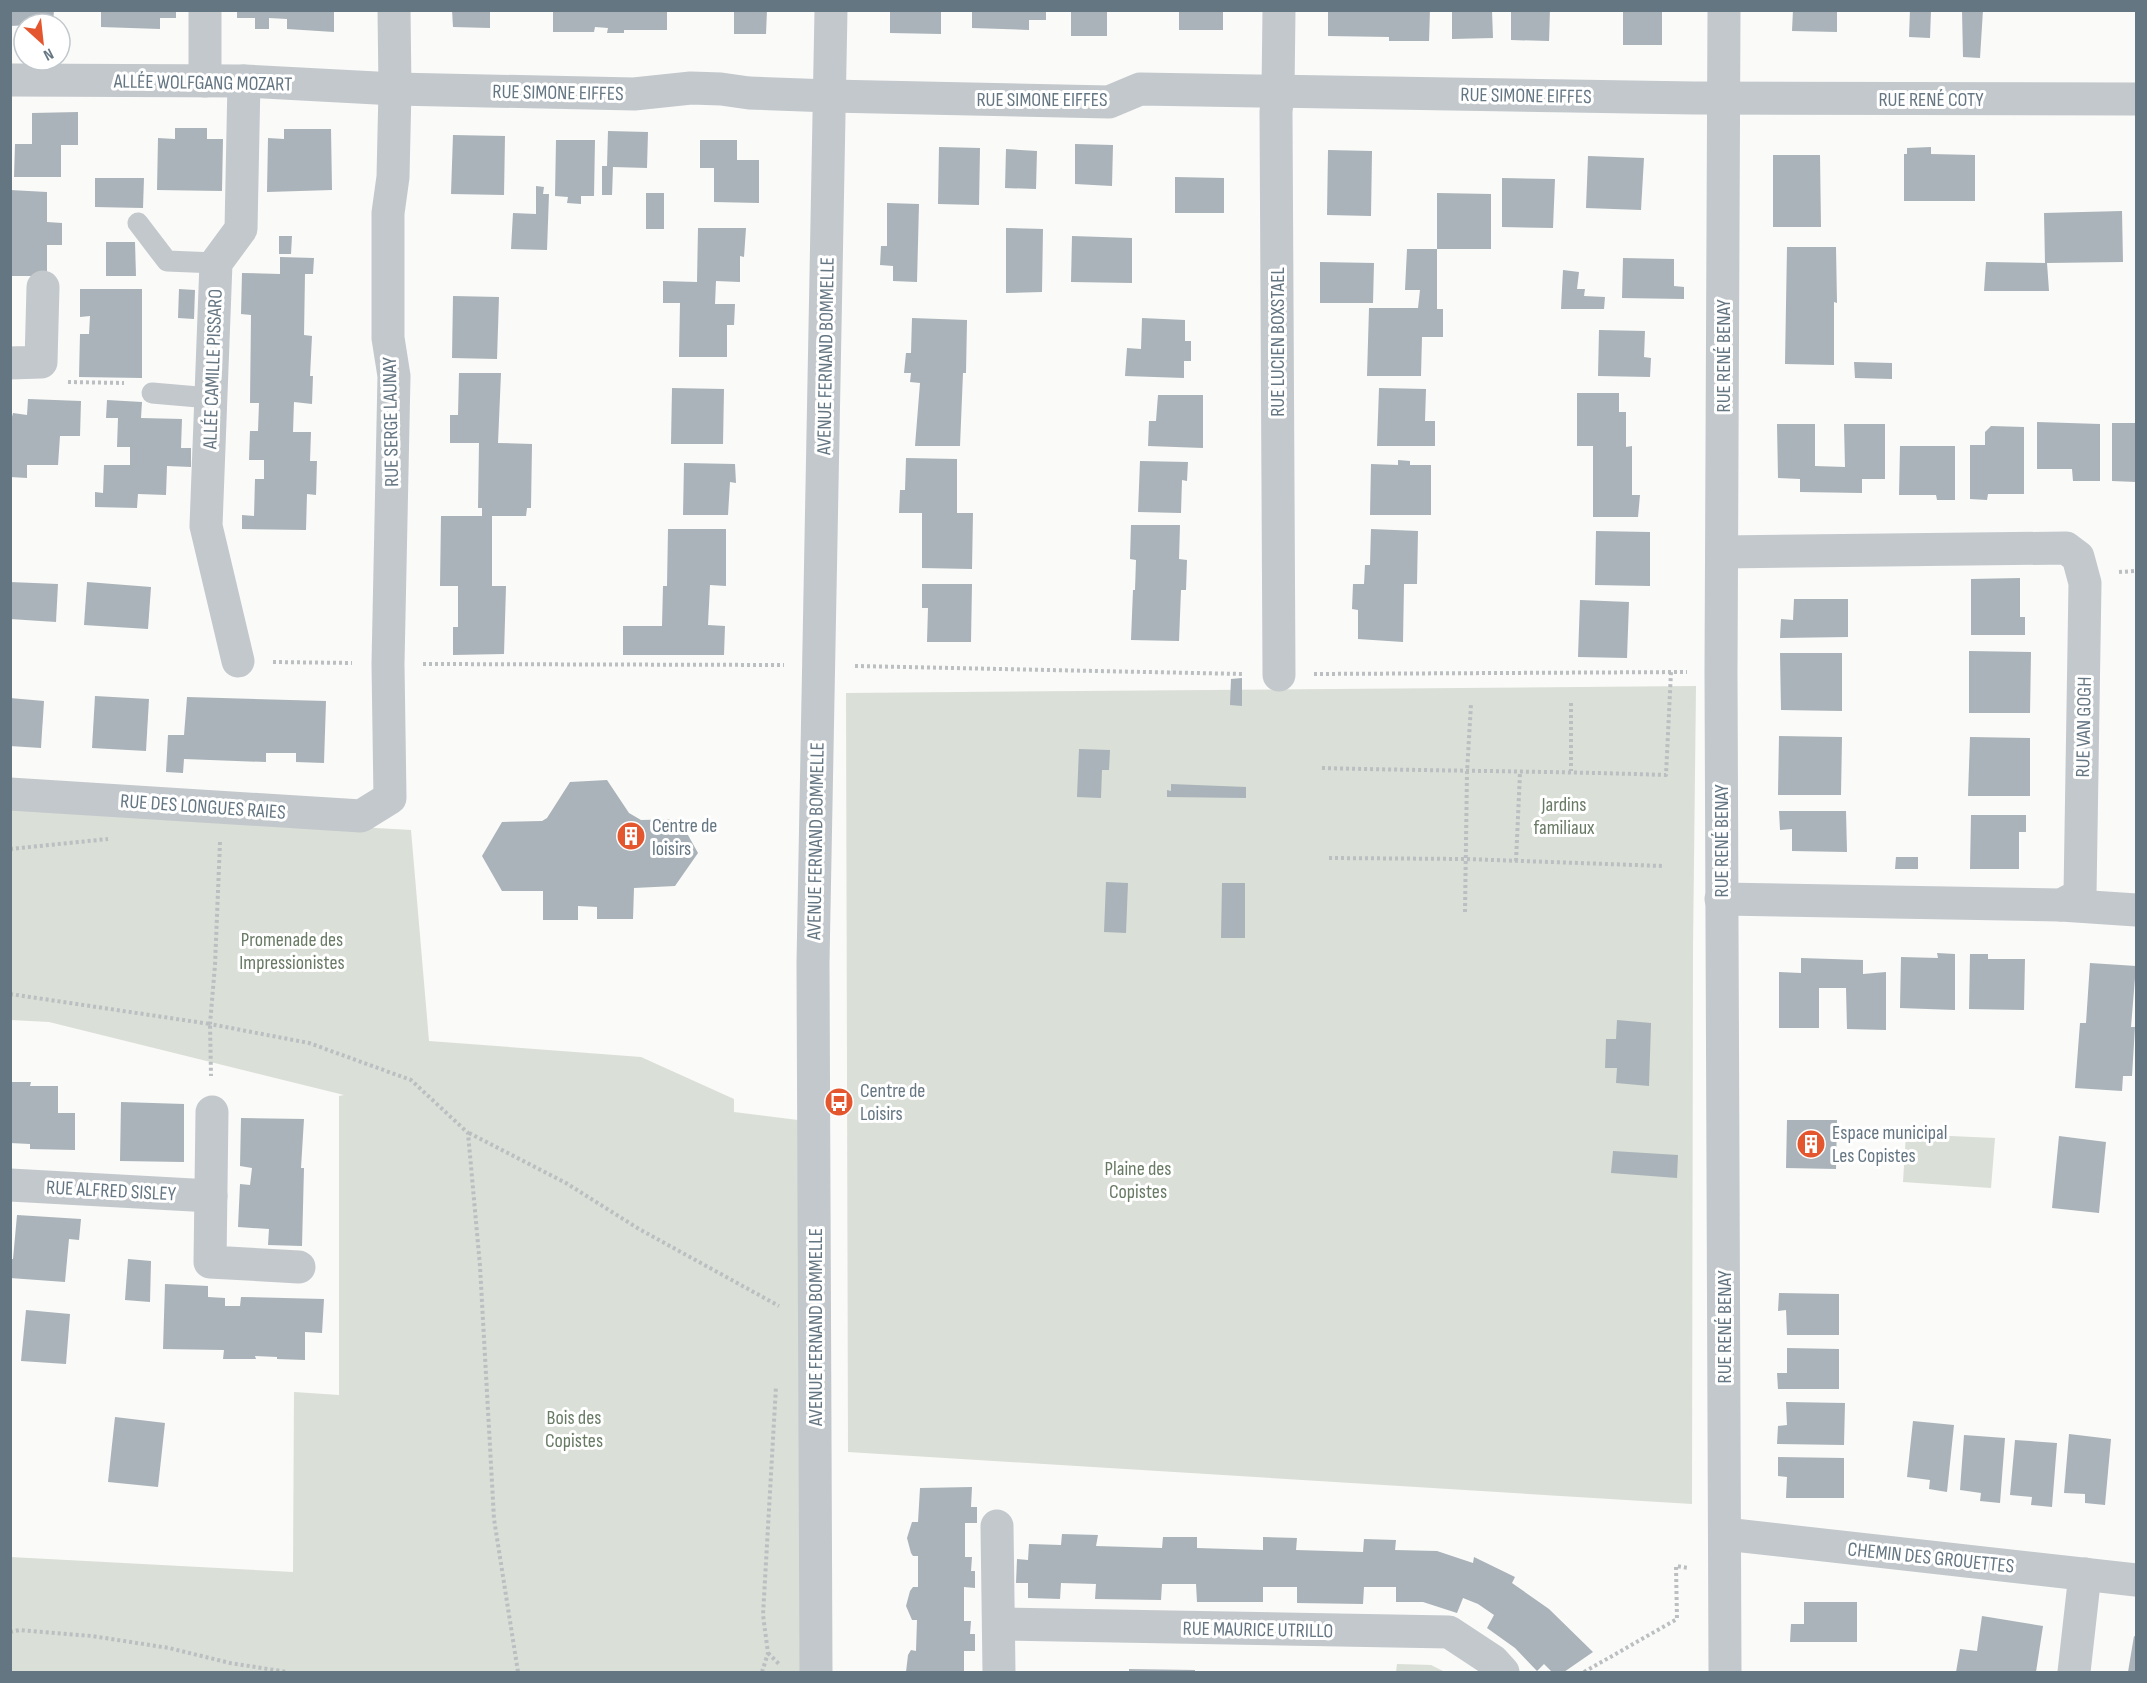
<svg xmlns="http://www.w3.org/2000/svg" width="2147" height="1683" font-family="'Sofia Sans Condensed',sans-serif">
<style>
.green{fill:#dadfd7}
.building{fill:#aab3b9}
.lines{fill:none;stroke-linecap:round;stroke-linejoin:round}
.path{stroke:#bbbfc2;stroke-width:4;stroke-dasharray:3 3;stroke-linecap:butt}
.service{stroke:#c3c8cc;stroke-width:21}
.minor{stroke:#c3c8cc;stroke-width:33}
.labels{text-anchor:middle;stroke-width:6;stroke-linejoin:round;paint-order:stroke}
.street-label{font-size:20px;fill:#657683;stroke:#fff}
.park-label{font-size:20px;fill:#687a64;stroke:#fff}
.poi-label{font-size:20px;fill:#657683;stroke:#fff;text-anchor:start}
</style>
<rect width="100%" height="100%" fill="#fafaf8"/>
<g class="green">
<polygon points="1696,686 1693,947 1692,1504 848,1452 846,693"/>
<polygon points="11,807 411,830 429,1041 641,1057 734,1099 734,1112 806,1121 810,1672 11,1672 10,1557 293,1572 294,1392 339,1395 339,1096 344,1095 49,1022 11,1020"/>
<polygon points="1906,1134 1995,1138 1991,1188 1903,1182"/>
<polygon points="1397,1664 1431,1665 1445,1672 1396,1672"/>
</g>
<g class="building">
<polygon points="10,10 54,10 53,24 10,26"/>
<polygon points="101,10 176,10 176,18 160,18 160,29 101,27"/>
<polygon points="237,10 334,10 334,32 287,29 287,19 269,18 269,29 255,29 255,18 237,18"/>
<polygon points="452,10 490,10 490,28 453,27"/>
<polygon points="553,10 667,12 667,30 624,30 624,33 607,33 608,28 595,27 594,32 553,32"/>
<polygon points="734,10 767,10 766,34 734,34"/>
<polygon points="890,10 941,10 941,34 890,33"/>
<polygon points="972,10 1046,10 1046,20 1029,20 1029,30 972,28"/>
<rect x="1071" y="10" width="36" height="26"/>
<rect x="1179" y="10" width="44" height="20"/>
<polygon points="1328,10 1430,10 1429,41 1389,41 1389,37 1328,36"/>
<polygon points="1452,10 1492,10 1493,38 1452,39"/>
<polygon points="1511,10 1550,10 1549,41 1511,40"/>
<rect x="1623" y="10" width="39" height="35"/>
<polygon points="1793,10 1837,10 1837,32 1792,31"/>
<polygon points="1910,10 1931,10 1930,38 1909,37"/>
<polygon points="1962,10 1983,10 1980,58 1963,57"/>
<polygon points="78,112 78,145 61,145 61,177 14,177 15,144 32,144 32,113"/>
<polygon points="175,128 207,128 207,139 223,139 222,191 157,190 158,138 175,139"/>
<polygon points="284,129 331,129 332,190 267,192 268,138 284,139"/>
<polygon points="608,131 648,132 647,168 613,167 612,195 602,195 602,166 607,166"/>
<polygon points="453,135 505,136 504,195 451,194"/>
<polygon points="556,140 595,140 594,196 581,196 581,204 567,203 568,197 555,196"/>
<polygon points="700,140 737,140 737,160 759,160 759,203 714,202 714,168 700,168"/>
<polygon points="1075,144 1113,145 1112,186 1075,184"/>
<polygon points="939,147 980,148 979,205 938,204"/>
<polygon points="1931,147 1931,154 1975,155 1975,201 1904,201 1904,154 1907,154 1907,148"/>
<polygon points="1006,149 1037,151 1036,189 1005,188"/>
<polygon points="1328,150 1372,151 1371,216 1327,215"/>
<polygon points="1773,155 1820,155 1821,227 1773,227"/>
<polygon points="1588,156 1644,158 1641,210 1586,208"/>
<polygon points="1175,177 1224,178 1224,213 1175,213"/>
<polygon points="95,178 144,178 143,208 95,207"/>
<polygon points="1502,178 1555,179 1553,228 1502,227"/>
<polygon points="536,186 544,187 543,194 549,194 547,250 511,249 513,213 536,214"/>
<polygon points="10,190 47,192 47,222 62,223 62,245 47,245 47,276 10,276"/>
<rect x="646" y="193" width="18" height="36"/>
<polygon points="1437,193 1491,194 1491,249 1437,249"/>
<polygon points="887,203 919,204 917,282 893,281 893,266 880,265 881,246 887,246"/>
<polygon points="2122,211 2123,262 2047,263 2049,291 1984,291 1986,262 2045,263 2044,213"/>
<polygon points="698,228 746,228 744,257 740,256 740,282 716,281 715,304 735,304 734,325 727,325 727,357 679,357 680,303 663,303 663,281 697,282"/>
<polygon points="1006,228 1043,229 1042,292 1006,293"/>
<polygon points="279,236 292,236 291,254 279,254"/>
<polygon points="1072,236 1132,238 1132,283 1071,282"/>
<polygon points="106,242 135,242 136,276 106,276"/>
<polygon points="1787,247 1836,247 1837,303 1834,302 1834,365 1785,364"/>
<polygon points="1407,249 1437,249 1437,309 1443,309 1443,337 1422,337 1421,376 1367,376 1369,308 1418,308 1420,290 1405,290"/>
<polygon points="280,257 314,258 313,274 305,274 304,335 312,336 310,376 313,376 312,404 294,402 293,432 311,432 310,461 317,461 316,495 307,494 306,530 242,529 242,515 254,516 255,479 264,479 264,460 249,460 250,431 258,431 259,403 250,403 251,315 241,314 242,273 280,274"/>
<polygon points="1623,258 1674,259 1674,286 1684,287 1684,299 1622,298"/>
<polygon points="1320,262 1374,263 1373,303 1320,303"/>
<polygon points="1563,270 1579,272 1577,289 1585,289 1584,296 1605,297 1604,309 1561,309"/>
<polygon points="80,289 142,289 142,378 79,377 80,334 89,334 90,316 80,317"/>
<polygon points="179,289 195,290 194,319 178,318"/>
<polygon points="453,296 499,297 497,359 452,358"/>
<polygon points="912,318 967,320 966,373 963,373 960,446 915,446 920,383 910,382 911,373 904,373 906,353 911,353"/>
<polygon points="1142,318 1185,320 1185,341 1191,341 1191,361 1184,361 1184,378 1125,376 1127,348 1141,349"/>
<polygon points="1599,330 1645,331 1644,357 1651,358 1650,377 1598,376"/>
<polygon points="1854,362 1892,363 1892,379 1855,378"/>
<polygon points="459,373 501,373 498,443 532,444 531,508 527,508 526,516 492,516 492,586 506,586 504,654 453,655 453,627 458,627 458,586 440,586 441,516 482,516 482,508 478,508 479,443 450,443 450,415 458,415"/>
<polygon points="672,388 724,389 723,444 671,444"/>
<polygon points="1379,388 1426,389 1425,421 1435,421 1435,446 1377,446"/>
<polygon points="1577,393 1619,393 1619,412 1626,412 1626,447 1632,446 1632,495 1640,495 1638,517 1593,517 1593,446 1577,446"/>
<polygon points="1158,395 1203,395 1203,448 1148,446 1149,421 1156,421"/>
<polygon points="28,399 81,401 80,436 60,436 58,465 27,465 27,478 10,477 10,424 13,413 27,415"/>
<polygon points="107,400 142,402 141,418 182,419 181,448 191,448 191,467 167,466 166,495 138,494 137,508 95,507 95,492 103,493 104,465 130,465 130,447 117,447 118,418 106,418"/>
<polygon points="2037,422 2100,424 2100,481 2073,481 2072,469 2037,469"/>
<polygon points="2112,423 2136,423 2136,482 2112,481"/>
<polygon points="1777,424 1815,424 1815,466 1845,467 1844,424 1885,424 1885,479 1862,479 1862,493 1800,492 1800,479 1778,478"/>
<polygon points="1991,426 2024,427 2024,494 1988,494 1987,500 1970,499 1970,445 1985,445 1985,432"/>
<polygon points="1900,446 1955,446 1955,500 1937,500 1936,495 1899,495"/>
<polygon points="906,458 957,459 957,513 973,513 972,569 922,568 922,513 899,513 900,490 905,490"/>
<polygon points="1398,460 1410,461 1410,465 1431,465 1431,515 1370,515 1371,464 1398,465"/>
<polygon points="1140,461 1188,462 1187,481 1182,480 1181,513 1138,512"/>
<polygon points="684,463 735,464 736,483 730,482 728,515 683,515"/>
<polygon points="1131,525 1180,525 1179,559 1187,560 1186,590 1181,590 1179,641 1131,640 1133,590 1135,590 1136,560 1130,559"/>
<polygon points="668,529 726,529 726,586 710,585 708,625 725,626 724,655 623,655 623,626 662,626 663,586 667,586"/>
<polygon points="1371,529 1418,531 1417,584 1404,584 1403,642 1358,639 1358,610 1352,609 1353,584 1364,584 1365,565 1370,565"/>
<polygon points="1596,531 1650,532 1650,586 1595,585"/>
<polygon points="2020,578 2020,617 2025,617 2025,635 1971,635 1971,579"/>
<polygon points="10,582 58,584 56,622 10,619"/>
<polygon points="87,582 151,587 148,629 84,625"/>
<polygon points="922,584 972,584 971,642 927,642 928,608 922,608"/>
<polygon points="1794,599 1848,599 1848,637 1780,638 1781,619 1793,620"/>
<polygon points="1580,600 1629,602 1627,658 1578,657"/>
<polygon points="1969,651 2031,652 2030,713 1969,713"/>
<polygon points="1780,653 1842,653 1842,711 1781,710"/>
<polygon points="1242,678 1242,706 1230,705 1231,679"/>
<polygon points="95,696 149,699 146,751 92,748"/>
<polygon points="187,697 326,701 324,763 296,762 296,753 266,753 266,762 184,759 183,773 166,772 168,735 184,735"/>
<polygon points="10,698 44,701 41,748 10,746"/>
<polygon points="1779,736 1842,737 1841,795 1778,795"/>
<polygon points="1970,737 2030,738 2030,796 1968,796"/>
<polygon points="1079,749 1110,750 1109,770 1102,770 1101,798 1077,797"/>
<polygon points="607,780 629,813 641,820 679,819 698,853 675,886 634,888 633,919 597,919 597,907 578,906 578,920 543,920 543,891 502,891 482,856 502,822 542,821 547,818 570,782"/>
<polygon points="1171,784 1246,787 1246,798 1167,797 1167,790 1171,791"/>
<polygon points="1779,811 1846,811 1847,852 1792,851 1792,829 1780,830"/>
<polygon points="1971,815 2026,815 2026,832 2019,832 2019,869 1970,869"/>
<polygon points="1896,857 1918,857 1918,869 1895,869"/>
<polygon points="1106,882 1128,883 1126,933 1104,932"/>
<polygon points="1222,883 1245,883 1245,938 1221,938"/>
<polygon points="1937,953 1955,954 1955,1010 1900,1008 1901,957 1938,958"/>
<polygon points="1970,954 1988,954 1988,959 2025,959 2024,1010 1969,1009"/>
<polygon points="1801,958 1863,960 1863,974 1886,972 1886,1030 1847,1029 1846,988 1819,988 1819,1028 1779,1028 1779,972 1801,973"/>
<polygon points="2090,963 2136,966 2131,1027 2135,1027 2132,1076 2123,1076 2122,1091 2075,1088 2080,1023 2086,1023"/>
<polygon points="1617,1020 1651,1023 1649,1086 1616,1083 1617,1068 1605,1068 1606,1039 1616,1039"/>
<polygon points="10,1082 31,1082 30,1086 58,1086 58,1113 75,1113 75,1150 30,1149 30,1144 10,1143"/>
<polygon points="121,1102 184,1104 184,1162 120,1161"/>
<polygon points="241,1118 304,1119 301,1168 304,1168 302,1246 268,1245 269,1229 238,1227 240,1184 250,1185 252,1168 240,1166"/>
<polygon points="1787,1120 1837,1120 1836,1169 1786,1168"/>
<polygon points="2059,1136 2106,1142 2099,1213 2052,1208"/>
<polygon points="1613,1151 1678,1155 1677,1178 1611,1173"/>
<polygon points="17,1215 81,1219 79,1240 69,1239 65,1282 10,1278 10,1259 13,1259"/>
<polygon points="128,1259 151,1261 150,1302 125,1300"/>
<polygon points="165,1284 208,1286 208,1297 225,1298 225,1306 240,1306 241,1297 324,1299 322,1333 305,1332 305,1360 277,1359 277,1357 255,1356 256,1359 223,1359 224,1350 163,1349"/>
<polygon points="1779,1293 1839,1294 1839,1335 1787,1335 1786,1310 1778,1311"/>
<polygon points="26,1310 70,1314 66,1364 21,1361"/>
<polygon points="1787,1348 1839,1349 1839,1389 1778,1389 1777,1373 1787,1373"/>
<polygon points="1786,1402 1845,1403 1844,1445 1777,1444 1778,1426 1787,1425"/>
<polygon points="115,1417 165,1423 158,1487 108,1482"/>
<polygon points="1913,1421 1954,1425 1947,1492 1929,1489 1930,1480 1907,1477"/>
<polygon points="2069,1434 2111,1439 2105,1505 2085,1503 2085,1494 2064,1493"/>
<polygon points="1964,1435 2005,1438 2000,1503 1980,1501 1981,1493 1960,1490"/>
<polygon points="2015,1440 2057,1443 2052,1507 2031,1505 2032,1497 2010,1495"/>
<polygon points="1778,1457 1844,1458 1844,1498 1786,1498 1787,1477 1778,1476"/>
<polygon points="972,1487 971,1507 977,1507 977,1523 965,1523 965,1557 972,1557 971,1571 975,1571 975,1588 964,1587 964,1621 971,1621 970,1634 975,1634 975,1651 964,1651 964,1672 906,1672 908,1655 911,1650 916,1651 917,1620 912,1620 906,1606 910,1591 913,1587 918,1587 918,1556 913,1556 911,1553 907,1538 912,1522 918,1522 920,1488"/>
<polygon points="1062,1534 1098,1535 1096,1546 1162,1548 1163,1537 1197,1537 1197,1548 1263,1550 1263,1537 1297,1538 1296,1550 1363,1552 1364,1539 1396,1540 1395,1550 1437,1551 1473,1563 1474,1557 1515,1577 1512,1583 1549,1609 1593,1652 1564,1672 1552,1672 1544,1664 1537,1671 1515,1648 1487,1628 1494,1615 1478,1604 1463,1598 1457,1613 1423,1602 1396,1602 1396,1587 1364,1587 1363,1604 1297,1603 1297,1587 1263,1587 1263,1602 1197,1602 1196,1584 1162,1584 1161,1600 1095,1599 1096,1584 1061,1583 1060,1599 1028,1598 1028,1583 1016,1583 1017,1559 1028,1560 1029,1544 1061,1545"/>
<polygon points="1804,1602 1857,1602 1857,1642 1790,1642 1791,1624 1804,1624"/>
<polygon points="1982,1616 2043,1626 2036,1672 1956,1672 1960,1649 1977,1651"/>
<polygon points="2134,1636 2136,1637 2136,1672 2128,1672"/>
<polygon points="1129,1669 1195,1670 1195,1672 1129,1672"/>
</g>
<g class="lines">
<g class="path">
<polyline points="68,382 124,383"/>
<polyline points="2119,572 2136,571"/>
<polyline points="273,662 352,663"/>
<polyline points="423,664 784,665"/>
<polyline points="855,666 1243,674"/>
<polyline points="1314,674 1687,672"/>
<polyline points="1571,703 1571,771"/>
<path d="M1322 768C1437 771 1551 771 1666 775L1671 672"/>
<polyline points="220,842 215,965 210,1024 309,1043 411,1080 468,1133 480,1266 494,1519 518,1672"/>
<polyline points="10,849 108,839"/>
<polyline points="1329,858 1466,859 1663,866"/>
<polyline points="1516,861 1520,773"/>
<polyline points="1465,912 1467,772 1471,704"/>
<polyline points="10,994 210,1024 211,1076"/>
<polyline points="469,1133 566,1183 639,1229 779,1306"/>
<polyline points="10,1632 20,1630 92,1636 169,1648 230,1663 287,1672"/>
<polyline points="768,1653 780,1665"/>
<polyline points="762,1672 768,1653 763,1615 776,1386"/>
<polyline points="1584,1672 1677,1619 1676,1566 1689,1568"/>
</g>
<g class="service">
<polyline points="138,223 167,261 216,263"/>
<polyline points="152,393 210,398"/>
</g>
<g class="minor">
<polyline points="1279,10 1278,90 1276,112 1279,675"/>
<polyline points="1724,10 1721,672 1725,1672"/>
<polyline points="10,80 244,81 395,89 634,94 691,88 721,89 749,93 830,96 1109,102 1140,89 1694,98 2136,99"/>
<polyline points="205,81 205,10"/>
<polyline points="10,363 41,362 43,287"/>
<polyline points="238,661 206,526 216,263 241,229 244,81"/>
<polyline points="10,794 361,816 390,798 388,664 394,376 388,338 388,213 393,177 395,89 394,10"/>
<polyline points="1721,899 2061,905 2080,895 2085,583 2078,557 2066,548 1722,552"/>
<polyline points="2061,905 2136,910"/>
<polyline points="212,1112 210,1262 299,1267"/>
<polyline points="10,1185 211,1196"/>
<polyline points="997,1526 999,1672"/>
<polyline points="1725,1534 2136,1580"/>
<polyline points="1000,1624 1449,1632 1493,1661 1503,1672"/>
<polyline points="816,1672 813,963 831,10"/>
<polyline points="2074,1672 2085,1574"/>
</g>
</g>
<defs>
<g id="building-disc" transform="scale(1.5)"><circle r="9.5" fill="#e4572e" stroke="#fff"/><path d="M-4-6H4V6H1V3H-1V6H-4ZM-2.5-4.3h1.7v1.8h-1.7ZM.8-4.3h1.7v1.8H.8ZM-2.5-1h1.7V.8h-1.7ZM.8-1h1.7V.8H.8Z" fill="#fff"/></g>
<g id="bus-disc" transform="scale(1.5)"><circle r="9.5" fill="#e4572e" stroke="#fff"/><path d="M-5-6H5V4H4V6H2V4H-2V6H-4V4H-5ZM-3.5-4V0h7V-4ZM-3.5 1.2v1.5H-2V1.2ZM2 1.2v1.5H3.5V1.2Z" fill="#fff"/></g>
</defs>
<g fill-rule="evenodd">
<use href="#building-disc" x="631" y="836"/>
<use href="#bus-disc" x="839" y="1102"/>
<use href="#building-disc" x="1811" y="1144"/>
</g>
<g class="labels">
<g class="street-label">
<text transform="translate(203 82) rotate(1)" y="7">ALLÉE WOLFGANG MOZART</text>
<text transform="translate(558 92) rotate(1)" y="7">RUE SIMONE EIFFES</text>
<text transform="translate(1526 95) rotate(1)" y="7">RUE SIMONE EIFFES</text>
<text x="1042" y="106">RUE SIMONE EIFFES</text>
<text x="1931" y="106">RUE RENÉ COTY</text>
<text transform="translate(1277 342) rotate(-90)" y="7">RUE LUCIEN BOXSTAEL</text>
<text transform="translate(825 356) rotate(-89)" y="7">AVENUE FERNAND BOMMELLE</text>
<text transform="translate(1723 356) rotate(-90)" y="7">RUE RENÉ BENAY</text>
<text transform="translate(212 369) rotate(-88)" y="7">ALLÉE CAMILLE PISSARO</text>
<text transform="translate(390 422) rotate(-91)" y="7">RUE SERGE LAUNAY</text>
<text transform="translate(2083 727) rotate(-89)" y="7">RUE VAN GOGH</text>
<text transform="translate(203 806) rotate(4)" y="7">RUE DES LONGUES RAIES</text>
<text transform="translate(815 841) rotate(-89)" y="7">AVENUE FERNAND BOMMELLE</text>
<text transform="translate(1721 841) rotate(-90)" y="7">RUE RENÉ BENAY</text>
<text transform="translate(111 1190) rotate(3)" y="7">RUE ALFRED SISLEY</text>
<text transform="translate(815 1327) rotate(-90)" y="7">AVENUE FERNAND BOMMELLE</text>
<text transform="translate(1724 1327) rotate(-90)" y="7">RUE RENÉ BENAY</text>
<text transform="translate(1931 1557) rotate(6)" y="7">CHEMIN DES GROUETTES</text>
<text transform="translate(1258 1629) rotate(1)" y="7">RUE MAURICE UTRILLO</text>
</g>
<g class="park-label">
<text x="1564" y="811">Jardins<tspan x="1564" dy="23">familiaux</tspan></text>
<text x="292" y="946">Promenade des<tspan x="292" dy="23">Impressionistes</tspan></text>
<text x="1138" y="1175">Plaine des<tspan x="1138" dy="23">Copistes</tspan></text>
<text x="574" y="1424">Bois des<tspan x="574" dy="23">Copistes</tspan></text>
</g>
<g class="poi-label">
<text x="652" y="832">Centre de<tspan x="652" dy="23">loisirs</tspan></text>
<text x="860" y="1097">Centre de<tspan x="860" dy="23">Loisirs</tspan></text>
<text x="1832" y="1139">Espace municipal<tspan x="1832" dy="23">Les Copistes</tspan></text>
</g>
</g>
<rect width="2147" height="1683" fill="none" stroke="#657683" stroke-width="24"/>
<g transform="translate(42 42) rotate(153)"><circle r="28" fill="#ffffff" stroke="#c1c8cd" stroke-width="1.5"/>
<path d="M0-4.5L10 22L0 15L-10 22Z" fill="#e4572e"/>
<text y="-9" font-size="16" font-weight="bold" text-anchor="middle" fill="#657683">N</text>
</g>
</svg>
